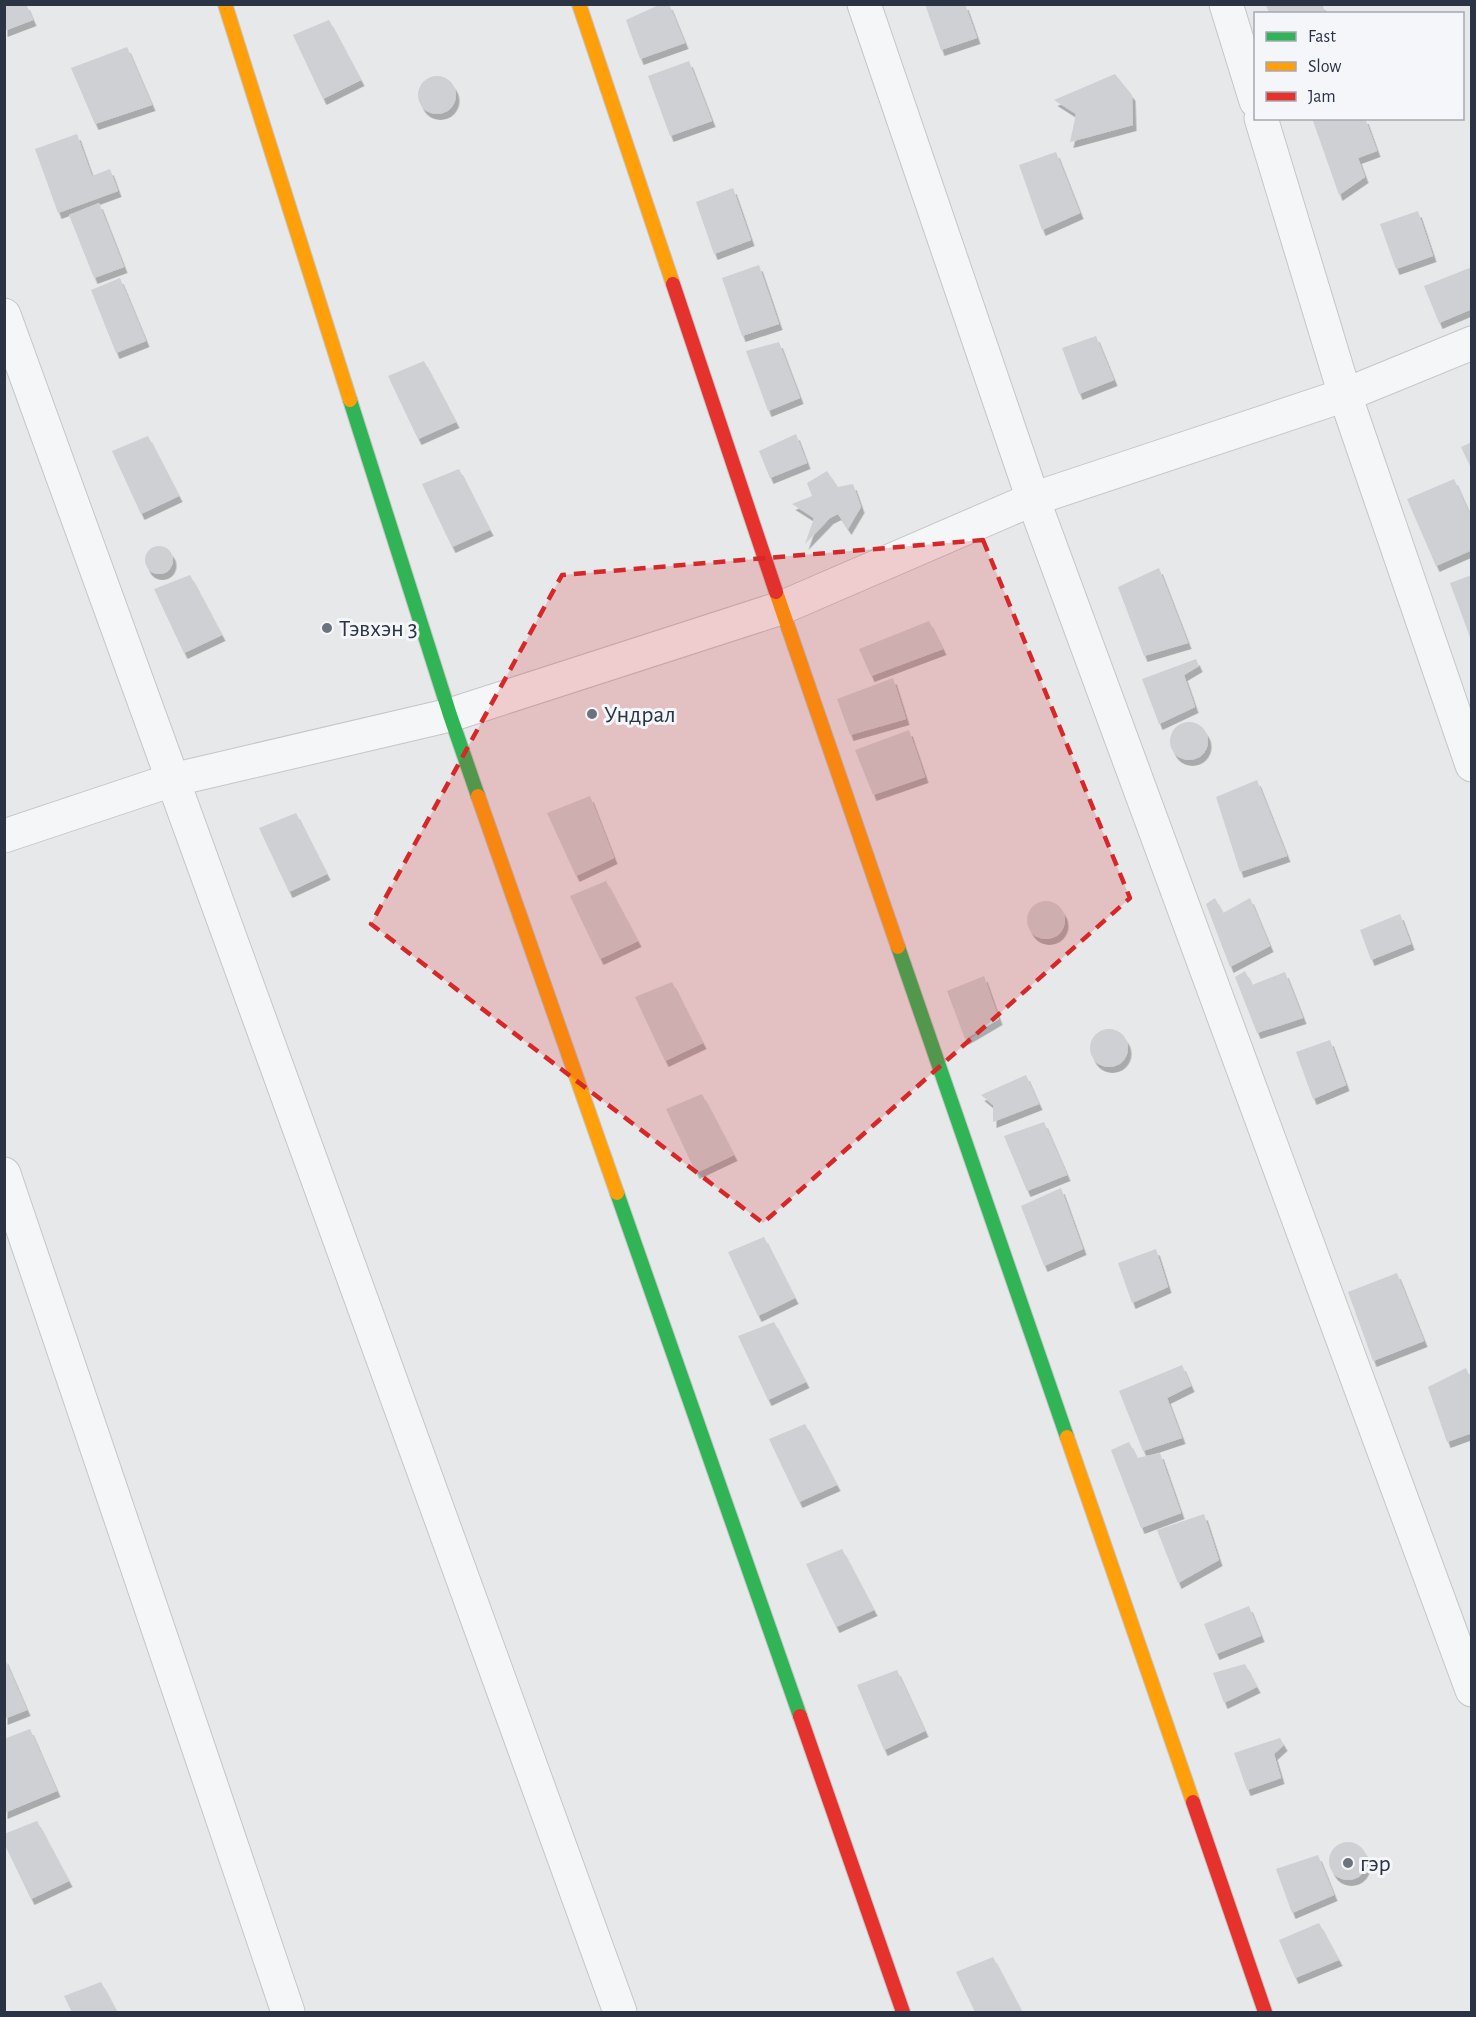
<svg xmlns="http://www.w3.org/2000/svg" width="1476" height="2017" font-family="'Alegreya Sans',sans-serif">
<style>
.building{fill:#ced0d3;filter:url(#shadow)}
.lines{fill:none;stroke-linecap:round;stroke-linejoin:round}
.street-casing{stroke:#c4c6c8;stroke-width:35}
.fast-casing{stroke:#c4c6c8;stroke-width:16}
.slow-casing{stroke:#c4c6c8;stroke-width:16}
.jam-casing{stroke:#c4c6c8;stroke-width:16}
.street{stroke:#f5f6f7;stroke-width:33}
.fast{stroke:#30b455;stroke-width:14}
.slow{stroke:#ff9f0a;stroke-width:14}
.jam{stroke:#e5322d;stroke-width:14}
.marked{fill:#d62828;fill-opacity:0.2;stroke:#d62828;stroke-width:4.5;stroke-dasharray:12 8;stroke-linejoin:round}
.poi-dot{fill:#6c737f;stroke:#f4f6f9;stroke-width:2}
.labels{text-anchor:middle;stroke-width:6;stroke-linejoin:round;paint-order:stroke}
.poi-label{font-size:24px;fill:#2b3445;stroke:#f4f6f9;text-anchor:start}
</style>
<defs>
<filter id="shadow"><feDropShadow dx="3.5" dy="6" stdDeviation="0" flood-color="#0004"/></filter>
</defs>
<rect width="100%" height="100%" fill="#e6e8ea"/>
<g class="building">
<polygon points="4,4 26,4 33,20 4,31"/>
<polygon points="661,4 669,4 685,43 640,59 626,20"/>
<polygon points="925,4 965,4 977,38 941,50"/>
<polygon points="1265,4 1322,4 1326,14 1270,14"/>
<polygon points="329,20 361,80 323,99 293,35"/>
<polygon points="127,47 152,105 95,124 71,68"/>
<polygon points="689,61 712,121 670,136 648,76"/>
<polygon points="1115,74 1132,95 1133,125 1070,142 1076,114 1054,100"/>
<circle cx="437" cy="95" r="19"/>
<polygon points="1312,118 1365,118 1377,151 1358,158 1365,177 1339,195"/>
<polygon points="77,134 92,176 110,169 118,191 58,213 35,149"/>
<polygon points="1056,152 1080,213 1042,230 1019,165"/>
<polygon points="733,188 751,240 714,254 696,202"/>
<polygon points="99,203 124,267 94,278 69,215"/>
<polygon points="1418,211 1433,256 1396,269 1380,224"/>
<polygon points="759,265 779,324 742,336 722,278"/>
<polygon points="1472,267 1472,309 1439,323 1424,286"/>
<polygon points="120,278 146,341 116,353 91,290"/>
<polygon points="1096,336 1114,380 1079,394 1062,348"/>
<polygon points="779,342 800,398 768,411 746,351"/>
<polygon points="424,361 456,422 418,439 388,376"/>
<polygon points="796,434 807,463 770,478 759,451"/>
<polygon points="148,436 179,496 141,514 112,451"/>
<polygon points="1472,442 1472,470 1461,447"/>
<polygon points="459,469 490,530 452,547 422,484"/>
<polygon points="827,471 838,487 853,484 861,507 848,529 838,514 830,518 805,544 814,518 792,504 812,496 807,483"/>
<polygon points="1454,479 1472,519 1472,550 1436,566 1407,499"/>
<circle cx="159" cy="560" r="14"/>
<polygon points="1159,568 1188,643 1144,656 1118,587"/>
<polygon points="190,575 222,635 184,653 154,589"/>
<polygon points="1472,575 1472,640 1471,640 1450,583"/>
<polygon points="929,621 943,649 871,676 859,649"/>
<polygon points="1196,659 1199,666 1184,675 1195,707 1159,724 1142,679"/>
<polygon points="893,678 906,719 850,735 837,699"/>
<circle cx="1189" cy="741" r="19"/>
<polygon points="909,730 925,777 873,795 855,750"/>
<polygon points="1257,780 1287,856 1240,872 1216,797"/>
<polygon points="590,796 614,858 576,876 547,813"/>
<polygon points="296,813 327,874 289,892 259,828"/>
<polygon points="606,881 638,941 600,959 570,896"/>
<polygon points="1215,898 1223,913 1250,898 1270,946 1230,967 1206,904"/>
<circle cx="1046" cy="920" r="19"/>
<polygon points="1400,914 1411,944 1371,960 1360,930"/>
<polygon points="1245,971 1252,985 1285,972 1303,1018 1257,1033 1235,977"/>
<polygon points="984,976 999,1019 965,1039 947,991"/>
<polygon points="672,982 703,1043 665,1061 635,997"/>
<circle cx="1109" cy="1048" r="19"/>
<polygon points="1330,1040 1346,1085 1313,1099 1296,1052"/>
<polygon points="1026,1075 1039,1104 993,1122 993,1105 981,1095"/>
<polygon points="702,1094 734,1155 696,1173 666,1109"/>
<polygon points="1044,1122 1067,1175 1027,1191 1004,1136"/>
<polygon points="1061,1188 1083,1249 1044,1266 1021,1206"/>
<polygon points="764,1237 795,1298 758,1316 728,1252"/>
<polygon points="1156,1249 1168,1287 1132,1303 1118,1263"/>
<polygon points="1397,1273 1424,1341 1373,1361 1348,1292"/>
<polygon points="774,1322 806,1382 768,1400 738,1336"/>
<polygon points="1182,1365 1191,1386 1167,1398 1182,1438 1143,1451 1119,1391"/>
<polygon points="1466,1368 1472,1381 1472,1433 1447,1442 1428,1387"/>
<polygon points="805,1424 837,1485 799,1502 769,1439"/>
<polygon points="1129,1442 1137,1458 1160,1453 1181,1513 1141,1528 1111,1450"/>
<polygon points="1204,1514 1219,1560 1178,1583 1157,1530"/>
<polygon points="842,1549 874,1610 836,1627 806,1564"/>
<polygon points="1249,1606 1261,1636 1216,1654 1204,1624"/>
<polygon points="4,1657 27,1710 4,1719"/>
<polygon points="1245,1664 1257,1687 1224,1703 1213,1673"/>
<polygon points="897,1670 925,1731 884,1750 857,1685"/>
<polygon points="30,1729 57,1791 4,1813 4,1739"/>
<polygon points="1280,1738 1284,1745 1274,1754 1281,1778 1247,1790 1234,1753"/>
<polygon points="37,1821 69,1881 31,1899 4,1843 4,1834"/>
<circle cx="1348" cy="1861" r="19"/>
<polygon points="1318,1855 1334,1895 1292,1913 1276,1869"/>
<polygon points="1319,1923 1339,1960 1295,1978 1279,1940"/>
<polygon points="993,1957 1022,2012 975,2012 956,1972"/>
<polygon points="101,1982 117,2012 72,2012 64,1996"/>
</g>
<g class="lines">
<g class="street-casing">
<g id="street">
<polyline points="864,4 1033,499 1472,1690"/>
<polyline points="1226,4 1256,101"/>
<polyline points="1261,118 1345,395 1472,765"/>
<polyline points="4,315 620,2012"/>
<polyline points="4,836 172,780 450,715 781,608 1033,499 1345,395 1472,343"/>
<polyline points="4,1174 288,2012"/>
</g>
</g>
<g class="fast-casing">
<g id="fast">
<polyline points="350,400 450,715 478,796"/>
<polyline points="898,947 1067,1437"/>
<polyline points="617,1193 800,1716"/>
</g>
</g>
<g class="slow-casing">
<g id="slow">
<polyline points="225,4 350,400"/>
<polyline points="579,4 673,284"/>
<polyline points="776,592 898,947"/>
<polyline points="478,796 617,1193"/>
<polyline points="1067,1437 1193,1802"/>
</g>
</g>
<g class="jam-casing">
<g id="jam">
<polyline points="673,284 776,592"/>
<polyline points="800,1716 903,2012"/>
<polyline points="1193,1802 1265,2012"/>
</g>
</g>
<use href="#street" class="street"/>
<use href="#fast" class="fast"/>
<use href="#slow" class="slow"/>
<use href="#jam" class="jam"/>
</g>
<path class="marked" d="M983 540 1130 898 763 1223 371 924 562 575Z"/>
<g class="poi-dot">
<circle cx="327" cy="628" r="6"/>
<circle cx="592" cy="714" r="6"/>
<circle cx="1348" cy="1863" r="6"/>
</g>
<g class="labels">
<g class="poi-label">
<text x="339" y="636">Тэвхэн 3</text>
<text x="604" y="722">Ундрал</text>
<text x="1360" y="1871">гэр</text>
</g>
</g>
<rect width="1476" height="2017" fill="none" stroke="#2b3445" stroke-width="12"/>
<rect x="1254" y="12" width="210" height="108" fill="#f4f6f9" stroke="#a4a8b1" stroke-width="1.5"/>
<rect x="1266" y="32" width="30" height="9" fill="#30b455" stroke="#a4a8b1" stroke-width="1.5"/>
<text x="1308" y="42" font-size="18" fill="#2b3445">Fast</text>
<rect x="1266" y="62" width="30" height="9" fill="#ff9f0a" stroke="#a4a8b1" stroke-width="1.5"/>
<text x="1308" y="72" font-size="18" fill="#2b3445">Slow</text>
<rect x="1266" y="92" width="30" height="9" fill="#e5322d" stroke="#a4a8b1" stroke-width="1.5"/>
<text x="1308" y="102" font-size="18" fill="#2b3445">Jam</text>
</svg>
